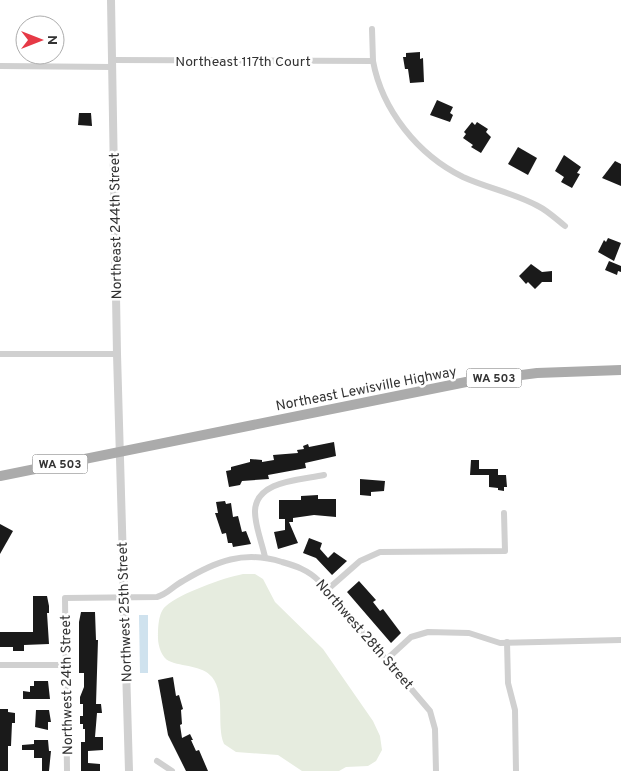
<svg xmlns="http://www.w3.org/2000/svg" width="621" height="771" font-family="Overpass,sans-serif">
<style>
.green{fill:#e6ecdf}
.water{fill:#cfe2ee}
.building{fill:#1a1a1a}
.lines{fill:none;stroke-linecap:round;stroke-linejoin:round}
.minor{stroke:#d0d0d0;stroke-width:6}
.tertiary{stroke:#d0d0d0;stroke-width:8}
.primary{stroke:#ababab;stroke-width:10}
.labels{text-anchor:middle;stroke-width:5;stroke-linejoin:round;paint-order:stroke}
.shield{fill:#fff;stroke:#707070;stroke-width:1}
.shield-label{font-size:12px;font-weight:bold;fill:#333}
.street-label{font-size:14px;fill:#333;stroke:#fff}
</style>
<rect width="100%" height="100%" fill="#fff"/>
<path class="green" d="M243 574H255L263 579 275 602 323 649 373 721 380 736 382 750 376 761 368 766 346 767 339 771H302L278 755 236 752 224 744C216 725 226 695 212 677 202 665 182 667 169 661 162 658 158 646 158 638 158 629 158 612 166 606 181 593 223 578 243 574Z"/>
<polygon class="water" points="139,615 148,615 148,673 140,673"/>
<g class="building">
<polygon points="420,52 420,59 423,58 424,82 410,83 408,69 405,69 403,57 406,57 406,53"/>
<polygon points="437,100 453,107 450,113 453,115 450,122 430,115"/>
<polygon points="79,113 91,113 92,126 78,125"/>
<polygon points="472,122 475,125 477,122 488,129 486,132 491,137 481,153 471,147 473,145 463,138 466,134 464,132"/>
<polygon points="518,147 537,158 528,175 508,164"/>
<polygon points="564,155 581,167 577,173 580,174 572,188 561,182 564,177 555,171"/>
<polygon points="615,161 621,164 621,186 602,178"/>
<polygon points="608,238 621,243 614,261 598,252 604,240 606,242"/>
<polygon points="609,261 621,266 621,272 618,271 617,275 605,270"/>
<polygon points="531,264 542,272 552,271 552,282 542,282 535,289 528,282 526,284 519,276"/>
<polygon points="334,442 336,456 305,463 306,468 268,475 269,479 242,481 240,485 229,487 226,471 231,470 231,467 250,462 250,459 262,460 262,462 274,460 273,455 298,453 297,450 304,449 303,446 308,444 309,447"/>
<polygon points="471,460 479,460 479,469 498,469 498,475 506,475 507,487 504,487 504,491 498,490 498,488 489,487 489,475 470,475"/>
<polygon points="360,479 385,481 384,491 371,492 371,496 360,495"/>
<polygon points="318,495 318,499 336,499 336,517 314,515 293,518 293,522 289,522 298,543 278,549 274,532 285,530 285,519 279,519 279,500 301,500 301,496"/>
<polygon points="225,501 226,504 231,503 233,517 238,516 242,532 246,531 251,544 233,547 232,543 228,543 226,533 222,534 215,513 218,513 216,502"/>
<polygon points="0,524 13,531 0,554"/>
<polygon points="309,538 322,543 320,549 328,558 334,552 347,561 332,575 316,558 303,553"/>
<polygon points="359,581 376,600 373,602 380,611 383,609 401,633 391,643 347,592"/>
<polygon points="33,596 47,596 49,606 49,613 47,613 49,644 24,645 24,651 13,651 13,647 0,647 0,632 33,632"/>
<polygon points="81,612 95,612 96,640 98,640 96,704 101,704 102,713 97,713 95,737 103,737 103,750 88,751 88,763 100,764 100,771 81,771 81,742 85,742 85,729 83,729 83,724 80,724 80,716 83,716 83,704 80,704 80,697 84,687 84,673 79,673 79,622"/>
<polygon points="173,677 176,696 179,695 183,709 181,710 182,724 180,725 182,738 190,734 193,740 191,740 196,751 199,750 208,771 186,771 168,735 158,680"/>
<polygon points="34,681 48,681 50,699 23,699 23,691 30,692 30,686 34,686"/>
<polygon points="0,709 8,709 8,712 15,713 15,723 12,723 11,746 8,746 8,771 0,771"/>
<polygon points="36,710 49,710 51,722 48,722 48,730 35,727"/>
<polygon points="34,740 48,740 49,751 51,751 49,771 42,771 42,758 34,758 34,750 22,750 22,745 34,744"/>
</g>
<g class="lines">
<g class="minor">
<polyline points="372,29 373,61"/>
<path d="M112 60 373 61C382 110 418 155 463 177 487 188 514 193 538 206 548 211 556 219 565 226"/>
<polyline points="0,66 112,67"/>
<polyline points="0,354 117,354"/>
<path d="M265 557C262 543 255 526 255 512 255 480 302 480 324 475"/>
<polyline points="327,590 360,561 380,552 505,551 504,513"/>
<polyline points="507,642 508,683 515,710 516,771"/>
<polyline points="387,659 411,637 428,632 469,633 500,643 621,640"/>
<polyline points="0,665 65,665"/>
<polyline points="157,761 172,771"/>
<path d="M67 771 65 598 157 597C168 594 173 586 183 581 216 561 244 550 282 562 296 566 308 570 319 581L430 711 435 729 436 771"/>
</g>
<polyline class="tertiary" points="111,0 117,354 129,771"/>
<polyline class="primary" points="0,476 466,382 537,373 621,370"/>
</g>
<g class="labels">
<g class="shield">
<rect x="466.5" y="368.5" width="55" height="19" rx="4"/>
<rect x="32.5" y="454.5" width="55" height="19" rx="4"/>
</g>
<g class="shield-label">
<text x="494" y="382">WA 503</text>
<text x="60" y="468">WA 503</text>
</g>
<g class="street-label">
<text x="243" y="66">Northeast 117th Court</text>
<text transform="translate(115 226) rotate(-91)" y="5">Northeast 244th Street</text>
<text transform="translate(366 388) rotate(-11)" y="5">Northeast Lewisville Highway</text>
<text transform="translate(124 612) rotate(-92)" y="5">Northwest 25th Street</text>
<text transform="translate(365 634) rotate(49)" y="5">Northwest 28th Street</text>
<text transform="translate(66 685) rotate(-91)" y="5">Northwest 24th Street</text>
</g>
</g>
<g transform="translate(40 40) rotate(90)"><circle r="24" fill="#ffffff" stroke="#adadad"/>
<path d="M0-4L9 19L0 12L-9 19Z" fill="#e63946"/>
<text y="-8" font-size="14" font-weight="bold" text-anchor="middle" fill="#333333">N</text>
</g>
</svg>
